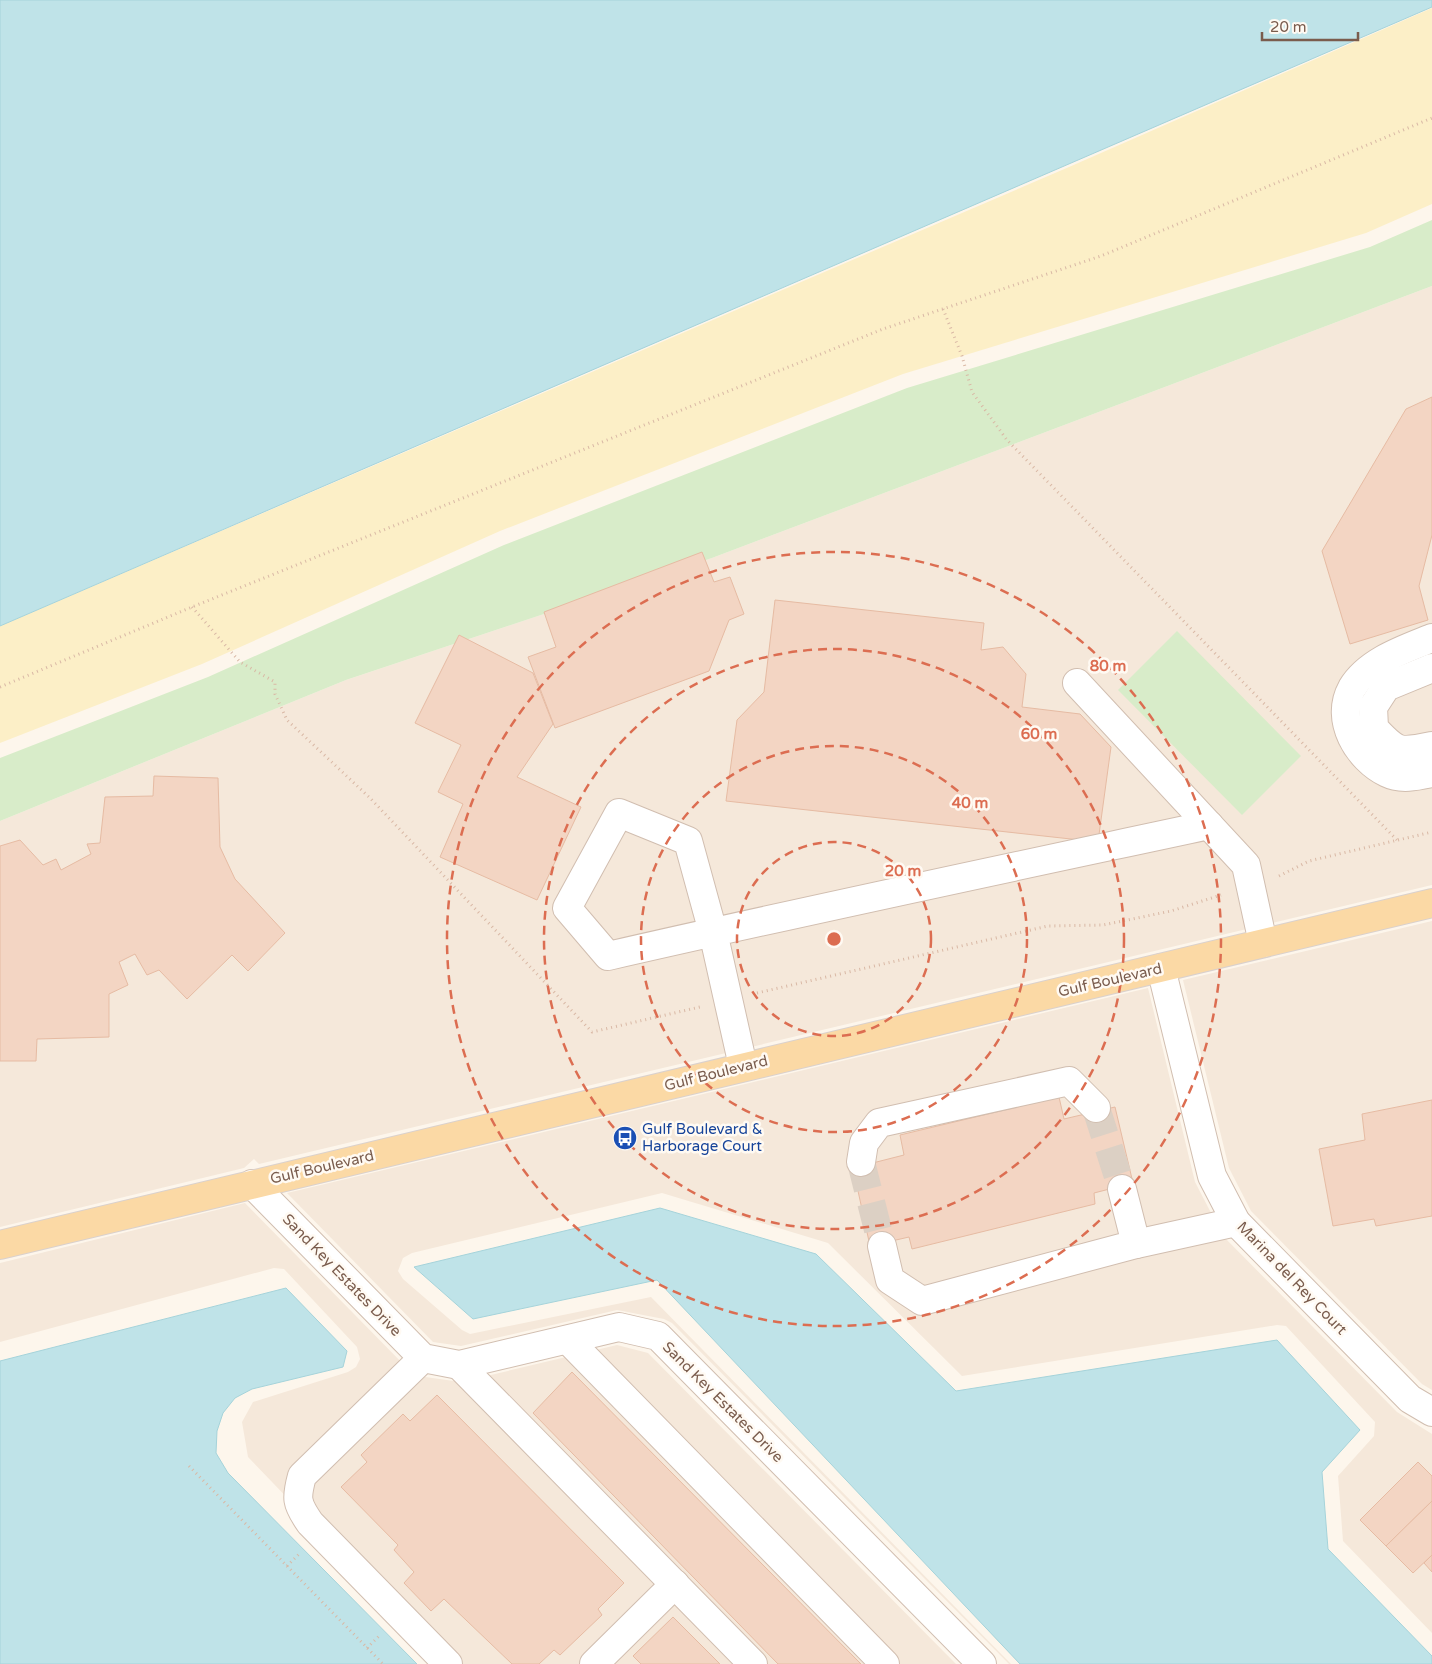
<svg xmlns="http://www.w3.org/2000/svg" width="1432" height="1664" font-family="'Varela Round',sans-serif">
<style>
.residential{fill:#f5e8da}
.green{fill:#d8ecc9}
.sand{fill:#fcefc7}
.water{fill:#bfe3e8;stroke:#a5d3da}
.building{fill:#f3d5c3;stroke:#e6bba3}
.lines{fill:none;stroke-linecap:round;stroke-linejoin:round}
.minor-tunnel{stroke:#dcd0c4;stroke-width:28;stroke-dasharray:28 14;stroke-linecap:butt}
.minor-casing{stroke:#d1beb0;stroke-width:30}
.major-casing{stroke:#dad1cd;stroke-width:30}
.path{stroke:#d9b8a5;stroke-width:3;stroke-dasharray:1 4;stroke-linecap:butt}
.minor{stroke:#fff;stroke-width:28}
.major{stroke:#fbd9a5;stroke-width:28}
.ring{fill:none;stroke:#dc6d51;stroke-width:2.5;stroke-dasharray:9 6}
.labels{text-anchor:middle;stroke-width:5;stroke-linejoin:round;paint-order:stroke}
.street-label{font-size:15px;fill:#7a5c4d;stroke:#fffaf3}
.transit-label{font-size:15px;fill:#164399;stroke:#fffaf3;text-anchor:start}
.centre{fill:#dc6d51;stroke:#fffaf3;stroke-width:2.5}
.ring-label{font-size:15px;text-anchor:middle;font-weight:bold;fill:#dc6d51;stroke:#fffaf3;stroke-width:5;stroke-linejoin:round;paint-order:stroke}
</style>
<rect width="100%" height="100%" fill="#fdf6ec"/>
<g class="residential">
<polygon points="1432,286 1432,885 259,1164 254,1159 244,1168 0,1227 0,821 346,680 712,558"/>
<polygon points="1432,921 1432,1390 1422,1384 1251,1211 1229,1168 1183,980"/>
<polygon points="1148,988 1195,1182 1223,1236 1397,1412 1432,1434 1432,1633 1343,1541 1338,1476 1374,1436 1375,1422 1286,1326 1277,1325 962,1376 828,1243 662,1193 412,1253 403,1258 398,1271 403,1279 462,1330 470,1334 651,1297 1011,1664 1009,1664 672,1323 664,1319 617,1310 461,1346 433,1342 287,1193"/>
<polygon points="245,1203 410,1371 418,1376 461,1382 617,1345 648,1353 956,1664 447,1664 248,1457 242,1422 253,1402 348,1372 356,1367 360,1359 357,1347 284,1269 274,1268 0,1342 0,1263"/>
</g>
<g class="green">
<polygon points="1432,220 1432,286 712,558 346,680 0,821 0,758 208,677 504,545 907,388 1370,247"/>
<polygon points="1177,631 1301,756 1242,815 1118,690"/>
</g>
<polygon class="sand" points="1432,8 1432,204 1366,233 903,374 500,531 202,664 0,743 0,626 1069,167"/>
<g class="water">
<polygon points="0,0 1432,0 1432,7 0,626"/>
<polygon points="660,1208 816,1254 956,1391 1277,1340 1360,1430 1322,1472 1328,1549 1432,1656 1432,1664 1020,1664 657,1280 473,1319 414,1267"/>
<polygon points="286,1288 347,1351 343,1367 252,1389 235,1398 223,1413 217,1431 216,1453 228,1473 417,1664 0,1664 0,1361"/>
</g>
<g class="building">
<polygon points="1432,397 1432,535 1419,586 1428,620 1350,644 1322,551 1406,409"/>
<polygon points="702,552 714,582 730,577 744,614 729,620 709,671 555,728 528,657 556,647 544,612"/>
<polygon points="775,600 984,623 981,650 1003,647 1026,674 1022,707 1080,714 1111,747 1098,842 726,801 737,720 764,692"/>
<polygon points="459,635 533,673 553,724 517,777 581,807 537,900 440,857 463,804 438,792 461,745 415,723"/>
<polygon points="154,776 218,778 220,847 235,879 285,933 248,971 232,955 187,999 159,970 147,975 135,954 119,962 128,985 109,994 109,1037 37,1039 36,1061 0,1061 0,846 20,840 43,865 56,859 61,870 91,854 87,844 100,843 105,797 153,796"/>
<polygon points="1059,1097 1064,1119 1115,1107 1133,1183 1094,1193 1095,1204 912,1249 909,1237 870,1246 853,1168 904,1155 900,1135"/>
<polygon points="1432,1100 1432,1216 1376,1226 1374,1219 1333,1226 1319,1149 1365,1140 1362,1114"/>
<polygon points="572,1372 861,1664 778,1664 533,1413"/>
<polygon points="437,1395 624,1583 598,1609 602,1615 560,1655 554,1650 539,1664 512,1664 444,1599 431,1611 404,1583 414,1572 394,1550 398,1545 341,1487 367,1462 361,1455 403,1414 410,1421"/>
<polygon points="1418,1462 1432,1476 1432,1501 1386,1546 1360,1520"/>
<polygon points="1432,1501 1432,1555 1413,1573 1386,1546"/>
<polygon points="1432,1555 1432,1572 1424,1563"/>
<polygon points="673,1617 720,1664 641,1664 633,1656"/>
</g>
<g class="lines">
<g class="minor-tunnel">
<polyline points="1096,1108 1122,1189"/>
<polyline points="861,1162 882,1246"/>
</g>
<g class="minor-casing">
<g id="minor">
<path d="M1432 638C1405 649 1368 661 1352 688 1334 720 1358 759 1387 773 1401 780 1418 776 1432 773"/>
<path d="M1432 668 1386 687 1373 707 1374 728C1397 753 1399 753 1432 746"/>
<polyline points="1077,683 1246,865 1263,943"/>
<polyline points="1161,968 1212,1176 1236,1222 1410,1399 1432,1412"/>
<path d="M743 1066 713 932 688 841 619 813 567 908 608 956C808 910 1008 868 1209 825"/>
<polyline points="861,1162 864,1143 879,1123 1069,1081 1096,1108"/>
<polyline points="252,1184 423,1358 459,1365 619,1327 658,1336 982,1664"/>
<polyline points="1136,1244 1236,1222"/>
<polyline points="882,1246 890,1280 922,1301 1136,1244 1122,1189"/>
<polyline points="568,1340 885,1664"/>
<path d="M423 1358 302 1476C296 1498 296 1503 310 1523L448 1664"/>
<polyline points="459,1365 753,1664"/>
<polyline points="594,1664 675,1584"/>
</g>
</g>
<g class="major-casing">
<polyline id="major" points="0,1245 1432,903"/>
</g>
<g class="path">
<polyline points="943,309 962,356 972,392 1007,440 1397,840"/>
<polyline points="192,607 240,662 275,682 275,694 287,720 370,798 592,1032 700,1007"/>
<polyline points="0,687 192,607 883,329 1101,256 1432,118"/>
<polyline points="1279,876 1309,861 1432,832"/>
<polyline points="757,993 1048,926 1103,925 1171,911 1221,895"/>
<polyline points="189,1466 383,1664"/>
<polyline points="287,1566 299,1554"/>
<polyline points="367,1648 379,1636"/>
</g>
<use href="#minor" class="minor"/>
<use href="#major" class="major"/>
</g>
<g class="ring">
<circle cx="834" cy="939" r="97"/>
<circle cx="834" cy="939" r="193"/>
<circle cx="834" cy="939" r="290"/>
<circle cx="834" cy="939" r="387"/>
</g>
<defs>
<g id="bus-disc" transform="scale(1.25)"><circle r="9.5" fill="#1a4fb4" stroke="#fffaf3"/><path d="M-5-6H5V4H4V6H2V4H-2V6H-4V4H-5ZM-3.5-4V0h7V-4ZM-3.5 1.2v1.5H-2V1.2ZM2 1.2v1.5H3.5V1.2Z" fill="#fff"/></g>
</defs>
<g fill-rule="evenodd">
<use href="#bus-disc" x="625" y="1138"/>
</g>
<g class="labels">
<g class="street-label">
<text transform="translate(1110 980) rotate(-13)" y="5">Gulf Boulevard</text>
<text transform="translate(716 1073) rotate(-14)" y="5">Gulf Boulevard</text>
<text transform="translate(322 1167) rotate(-13)" y="5">Gulf Boulevard</text>
<text transform="translate(342 1275) rotate(46)" y="5">Sand Key Estates Drive</text>
<text transform="translate(1292 1278) rotate(46)" y="5">Marina del Rey Court</text>
<text transform="translate(723 1402) rotate(45)" y="5">Sand Key Estates Drive</text>
</g>
<g class="transit-label">
<text x="642" y="1134">Gulf Boulevard &amp;<tspan x="642" dy="17">Harborage Court</tspan></text>
</g>
</g>
<circle cx="834" cy="939" r="8" class="centre"/>
<g class="ring-label">
<text x="1108" y="671">80 m</text>
<text x="1039" y="739">60 m</text>
<text x="970" y="808">40 m</text>
<text x="903" y="876">20 m</text>
</g>
<path d="M1262 32v8h96v-8" fill="none" stroke="#7a5c4d" stroke-width="2.5"/>
<text x="1270" y="32" font-size="15" fill="#7a5c4d" stroke="#fffaf3" stroke-width="4" paint-order="stroke">20 m</text>
</svg>
